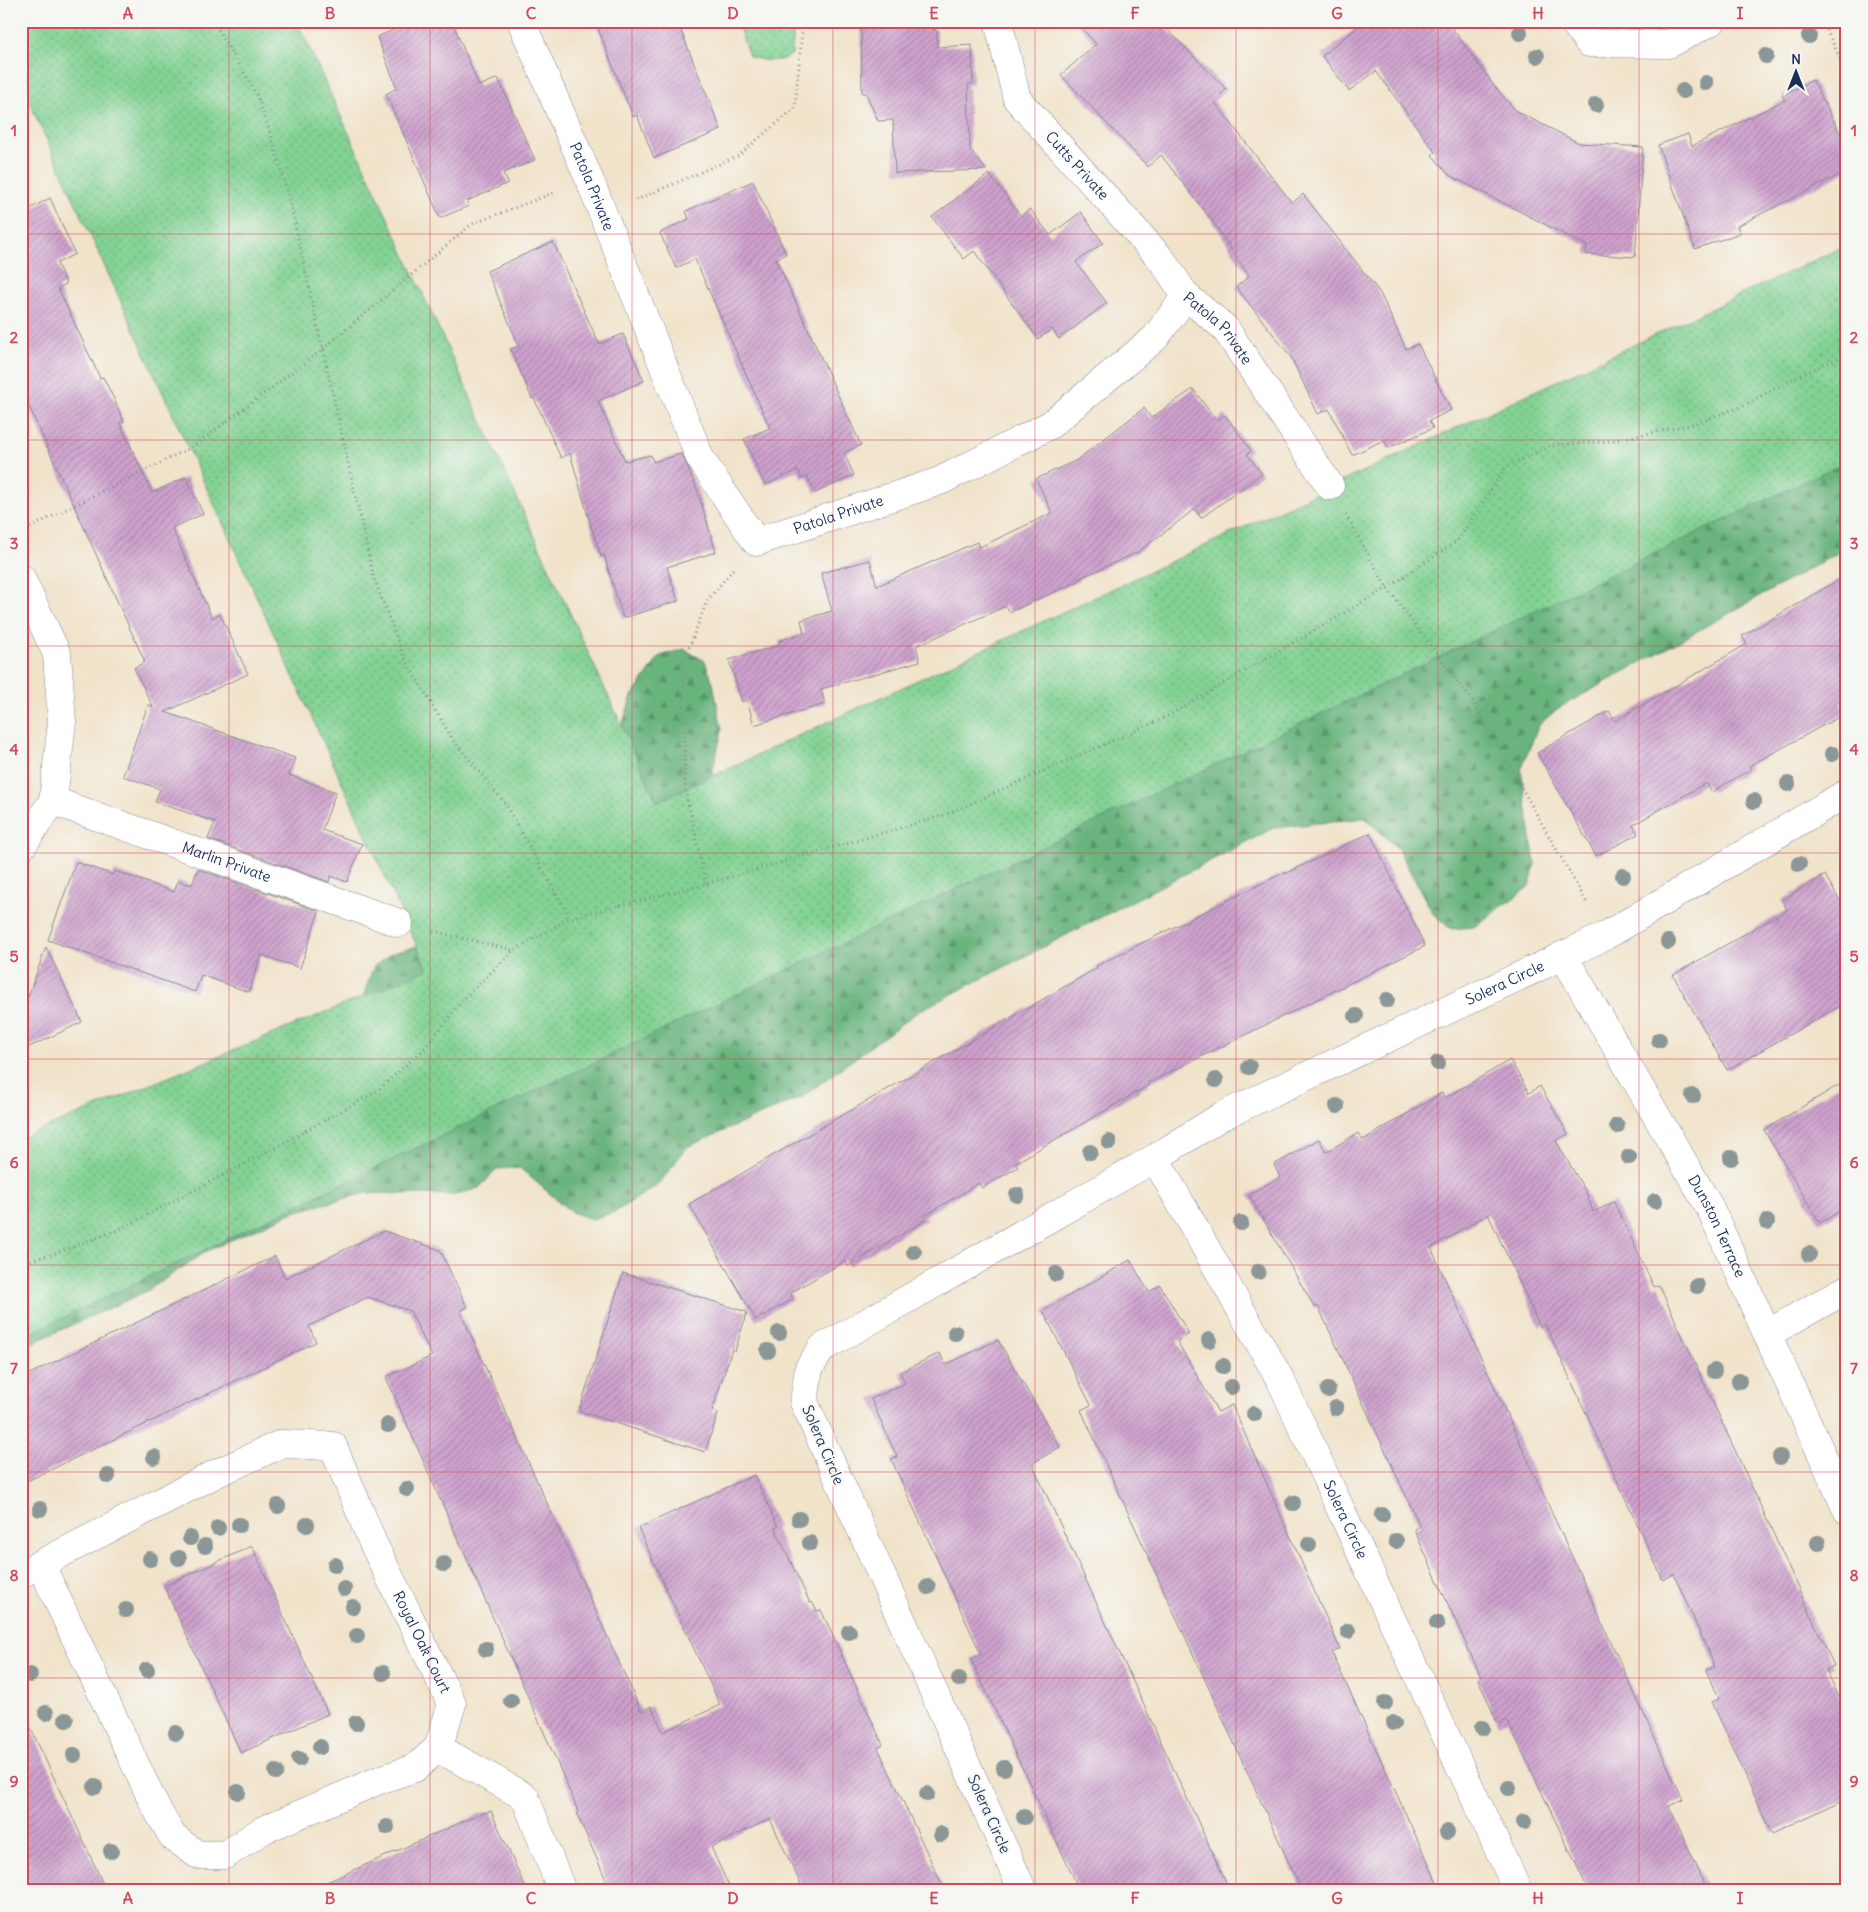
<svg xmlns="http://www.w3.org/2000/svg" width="1868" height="1912" font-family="Delius,sans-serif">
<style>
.forest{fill:url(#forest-firs);stroke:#42726e}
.park{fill:url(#park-dots);stroke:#4e8078}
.building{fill:url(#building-hatch)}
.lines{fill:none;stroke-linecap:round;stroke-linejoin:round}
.minor-casing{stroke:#868994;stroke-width:29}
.path{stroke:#868994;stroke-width:3;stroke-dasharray:1 4;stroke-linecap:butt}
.minor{stroke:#fff;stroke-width:28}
.tree{fill:#8a9796}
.grid{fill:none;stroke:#d1495b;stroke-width:1;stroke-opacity:0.55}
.labels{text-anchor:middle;stroke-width:4.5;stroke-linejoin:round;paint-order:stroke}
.street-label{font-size:15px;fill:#1b2f5e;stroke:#f6f6f2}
.neatline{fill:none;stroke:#d1495b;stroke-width:2}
.grid-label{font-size:16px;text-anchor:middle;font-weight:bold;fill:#d1495b}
</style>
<defs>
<pattern id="forest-firs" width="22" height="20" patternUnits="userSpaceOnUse" patternTransform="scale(1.25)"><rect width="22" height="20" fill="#69b47d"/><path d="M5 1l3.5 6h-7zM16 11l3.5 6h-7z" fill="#56936a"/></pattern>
<pattern id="park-dots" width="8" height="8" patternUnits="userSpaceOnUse" patternTransform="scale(1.25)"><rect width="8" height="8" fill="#82d293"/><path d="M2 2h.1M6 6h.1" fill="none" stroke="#6aab7b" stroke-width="1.8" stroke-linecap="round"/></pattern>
<pattern id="building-hatch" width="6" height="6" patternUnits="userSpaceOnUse" patternTransform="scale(1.25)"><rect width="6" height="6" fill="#cfa2cd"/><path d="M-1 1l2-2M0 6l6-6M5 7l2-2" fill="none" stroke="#a784aa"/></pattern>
</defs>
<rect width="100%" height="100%" fill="#f6f6f2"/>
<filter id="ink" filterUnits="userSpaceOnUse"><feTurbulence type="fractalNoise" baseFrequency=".02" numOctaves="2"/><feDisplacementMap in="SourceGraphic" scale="10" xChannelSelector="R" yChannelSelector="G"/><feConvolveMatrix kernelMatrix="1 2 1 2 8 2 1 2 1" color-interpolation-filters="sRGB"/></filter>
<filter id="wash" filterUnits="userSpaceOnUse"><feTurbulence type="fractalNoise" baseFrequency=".0096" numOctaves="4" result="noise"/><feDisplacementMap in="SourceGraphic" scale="20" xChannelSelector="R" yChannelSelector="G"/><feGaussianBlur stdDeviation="1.12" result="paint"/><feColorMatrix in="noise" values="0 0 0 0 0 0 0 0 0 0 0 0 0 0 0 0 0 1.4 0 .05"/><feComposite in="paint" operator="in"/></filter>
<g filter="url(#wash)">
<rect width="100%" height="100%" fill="#f1e3ca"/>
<polygon class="forest" points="1847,285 1847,548 1557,709 1539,725 1521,769 1535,864 1530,886 1474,927 1451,929 1433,914 1398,849 1365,818 1274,828 919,1011 802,1097 687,1147 659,1184 615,1212 592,1219 571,1212 520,1168 497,1169 479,1188 455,1195 366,1193 294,1212 207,1251 147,1291 21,1348 21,1296 342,1054 374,966 392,953 461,934 608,766 632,696 660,656 684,649 705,661 713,683 722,730 706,801"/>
<g class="park">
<polygon points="21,21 297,21 657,802 1847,245 1847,461 21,1338 21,1138 428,970 21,84"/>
<path d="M737 21H794L792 54C781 64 761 61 749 56Z"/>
</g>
<g id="blocks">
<g class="building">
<polygon points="414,21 452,21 479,86 498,78 535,160 503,173 508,183 467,201 469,206 440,218 386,94 397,88 377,37"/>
<polygon points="595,21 677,21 721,130 654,158 637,115 633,117"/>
<polygon points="861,21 933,21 933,30 937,30 937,47 972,45 973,84 968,84 970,149 986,170 895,173 893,120 878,121 866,93 862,93"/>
<polygon points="1075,21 1159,21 1226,89 1214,101 1292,203 1303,194 1380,293 1406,349 1418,344 1451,410 1429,421 1433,428 1388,448 1384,440 1352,455 1329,409 1318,414 1291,357 1236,287 1249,276 1213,222 1161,155 1148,167 1061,75 1096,44"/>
<polygon points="1364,21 1447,21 1495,87 1516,111 1579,143 1643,147 1635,257 1586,254 1587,246 1449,175 1432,155 1435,152 1376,71 1349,91 1322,56"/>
<polygon points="1813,80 1847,147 1847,171 1737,226 1740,233 1695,249 1658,145 1688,134 1692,146 1785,100 1782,95"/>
<polygon points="989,174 1021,216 1030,209 1050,235 1081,212 1103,243 1076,262 1107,303 1059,339 1052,329 1038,339 974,251 964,259 932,217"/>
<polygon points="753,181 786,254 776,259 861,445 844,453 854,475 815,493 807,476 802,479 798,470 765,485 744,439 770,428 695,259 676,268 660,233 689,219 686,211"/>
<polygon points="21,185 31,208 50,198 75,254 57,263 66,284 58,288 100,378 103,377 114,399 124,422 120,423 152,493 186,477 203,514 172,528 212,618 220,614 248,674 165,712 295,758 289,775 336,792 322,830 362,844 347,882 331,876 329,882 208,839 215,822 155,802 160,789 123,776 148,705 153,707 134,668 145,662 21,389"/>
<polygon points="553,242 599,344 623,334 644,381 598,401 625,461 651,455 653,462 682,454 697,489 716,552 667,567 678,601 623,618 604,555 601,556 591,526 570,453 561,458 534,398 532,399 511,349 519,346 487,271"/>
<polygon points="1193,389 1217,421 1225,415 1251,450 1247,454 1262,474 1201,518 1195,509 1138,552 1078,579 1079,581 1010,612 1006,606 916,646 920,661 821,689 825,704 754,725 747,700 742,702 729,660 780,645 779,641 804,633 801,620 832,611 821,573 870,560 877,586 977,542 980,547 1052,513 1036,479 1077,460 1144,408 1151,418"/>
<polygon points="1847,575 1847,700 1841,704 1846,713 1749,766 1751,769 1712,792 1706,783 1633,825 1638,834 1596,856 1537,753 1609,711 1615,721 1747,644 1742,636"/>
<polygon points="1370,833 1425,946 1148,1083 1149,1085 1015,1163 1018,1167 982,1188 979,1183 924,1216 927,1219 884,1245 848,1266 845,1261 790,1293 793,1299 756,1320 689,1204 1097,968 1096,966 1285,872 1285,874"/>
<polygon points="76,862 113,875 115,871 174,892 178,881 192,885 198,869 319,911 300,968 261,955 249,992 201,975 195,992 48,940"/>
<polygon points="1825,875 1847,913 1847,1002 1727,1070 1673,975 1787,910 1782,900"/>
<polygon points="46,947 82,1022 21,1051 21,1016"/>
<polygon points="1510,1060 1529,1093 1540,1086 1568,1134 1556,1141 1586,1192 1593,1212 1614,1202 1654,1287 1659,1285 1819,1633 1834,1666 1826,1669 1847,1715 1847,1798 1772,1833 1712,1702 1719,1699 1707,1670 1715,1667 1674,1574 1663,1580 1545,1324 1540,1327 1488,1214 1431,1248 1683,1800 1669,1806 1708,1891 1589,1891 1507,1720 1498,1724 1478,1679 1481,1677 1414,1529 1420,1526 1318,1306 1315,1308 1249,1195 1280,1177 1274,1165 1319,1139 1326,1152 1358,1133 1363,1140 1442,1093 1445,1098"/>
<polygon points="1847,1080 1847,1207 1820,1223 1764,1130"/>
<polygon points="384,1231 440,1250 467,1307 460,1311 641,1711 651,1706 663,1732 720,1705 638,1528 754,1475 778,1527 775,1528 810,1603 812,1602 817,1611 821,1610 883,1745 878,1748 945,1891 804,1891 770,1819 711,1847 731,1891 611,1891 577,1814 579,1813 554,1755 386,1377 432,1356 410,1311 368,1297 309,1326 316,1342 21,1484 21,1378 275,1256 285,1278"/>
<polygon points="1130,1260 1149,1292 1160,1285 1189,1334 1177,1341 1218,1412 1232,1405 1340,1649 1332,1653 1441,1891 1302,1891 1081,1410 1091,1405 1043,1311"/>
<polygon points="623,1273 747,1312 735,1351 732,1349 712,1411 718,1413 705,1452 579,1411"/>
<polygon points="998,1340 1060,1447 1033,1463 1034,1468 1230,1891 1080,1891 971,1659 981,1654 891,1459 897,1457 871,1399 905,1383 900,1372 940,1353 945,1365"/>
<polygon points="252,1546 328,1714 241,1753 164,1586"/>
<polygon points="21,1707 95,1866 106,1891 21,1891"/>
<polygon points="491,1811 527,1891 307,1891 484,1812 485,1813"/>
</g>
</g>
</g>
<g filter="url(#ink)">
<use href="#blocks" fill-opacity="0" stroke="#868994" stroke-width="1"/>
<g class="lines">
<g class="minor-casing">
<g id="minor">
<path id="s1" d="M521 21 590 181 700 458 756 542 940 481 1050 425 1155 338 1186 296"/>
<path id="s2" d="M998 21 1017 99 1162 260 1186 296 1225 328 1330 486"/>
<polyline points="1573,21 1589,43 1669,44 1712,21"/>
<polyline points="21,578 57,654 62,722 53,801 21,847"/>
<path id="s3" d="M53 801 399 923"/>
<path id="s4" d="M1563 955 1710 1208 1847 1510"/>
<path id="s5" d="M1155 1158 1281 1381 1518 1891"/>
<polyline points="1767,1334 1847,1289"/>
<path id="s6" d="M21 1574 215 1474 281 1444 333 1446 373 1543 452 1704 438 1748 415 1768 382 1779 263 1830 225 1855H198L173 1837 155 1806 41 1565"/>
<polyline points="438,1748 525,1797 562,1891"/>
<path id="s7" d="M1023 1891 804 1402 809 1368 822 1348 1155 1158 1222 1116 1605 936 1847 793"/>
</g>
</g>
<g class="path">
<polyline points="213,21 257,95 273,142 290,202 374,579 404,657 453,740 504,802 570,918"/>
<polyline points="1822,21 1847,72"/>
<polyline points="636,200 738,156 795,108 803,21"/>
<polyline points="1346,515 1387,588 1473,702 1588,905"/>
<polyline points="21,532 194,446 322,350 472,224 556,192"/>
<polyline points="706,884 685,788 683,663 707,601 734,568"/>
<polyline points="433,931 512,950"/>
<polyline points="21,1263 54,1254 120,1229 271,1150 377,1091 423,1050 463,1000 513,951 570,918 706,884 945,815 1166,717 1387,588 1457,541 1506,467 1552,445 1610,441 1694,424 1743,406 1794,378 1847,354"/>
</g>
<use href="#minor" class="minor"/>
</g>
<g class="tree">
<circle cx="1520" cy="33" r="8"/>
<circle cx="1809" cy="36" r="8"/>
<circle cx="1537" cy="56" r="8"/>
<circle cx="1766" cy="56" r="8"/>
<circle cx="1706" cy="83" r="8"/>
<circle cx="1683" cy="91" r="8"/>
<circle cx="1596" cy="105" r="8"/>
<circle cx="1832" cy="754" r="8"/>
<circle cx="1788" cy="784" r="8"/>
<circle cx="1754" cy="801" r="8"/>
<circle cx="1799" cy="864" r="8"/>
<circle cx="1623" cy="876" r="8"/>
<circle cx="1668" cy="942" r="8"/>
<circle cx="1387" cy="1000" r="8"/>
<circle cx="1356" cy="1016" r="8"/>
<circle cx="1659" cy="1040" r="8"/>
<circle cx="1438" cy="1063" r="8"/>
<circle cx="1249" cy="1067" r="8"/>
<circle cx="1216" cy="1080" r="8"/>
<circle cx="1693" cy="1096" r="8"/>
<circle cx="1337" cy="1106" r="8"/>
<circle cx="1617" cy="1126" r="8"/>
<circle cx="1109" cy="1142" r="8"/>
<circle cx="1090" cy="1152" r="8"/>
<circle cx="1629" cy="1157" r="8"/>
<circle cx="1731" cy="1158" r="8"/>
<circle cx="1017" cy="1195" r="8"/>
<circle cx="1655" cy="1201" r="8"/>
<circle cx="1767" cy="1222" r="8"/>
<circle cx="1241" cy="1223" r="8"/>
<circle cx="914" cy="1252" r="8"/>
<circle cx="1809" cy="1254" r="8"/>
<circle cx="1258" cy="1272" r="8"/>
<circle cx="1056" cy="1274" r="8"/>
<circle cx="1697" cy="1286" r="8"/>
<circle cx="779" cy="1333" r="8"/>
<circle cx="955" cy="1333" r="8"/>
<circle cx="1209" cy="1340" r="8"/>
<circle cx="768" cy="1351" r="8"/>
<circle cx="1223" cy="1366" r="8"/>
<circle cx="1714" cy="1371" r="8"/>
<circle cx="1739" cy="1381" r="8"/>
<circle cx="1231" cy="1387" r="8"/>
<circle cx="1328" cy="1390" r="8"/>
<circle cx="1336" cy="1408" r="8"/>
<circle cx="1254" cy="1414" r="8"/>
<circle cx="388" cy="1425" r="8"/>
<circle cx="154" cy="1457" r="8"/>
<circle cx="1780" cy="1457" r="8"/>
<circle cx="108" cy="1476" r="8"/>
<circle cx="407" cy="1489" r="8"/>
<circle cx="1293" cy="1503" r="8"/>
<circle cx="278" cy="1506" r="8"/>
<circle cx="40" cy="1509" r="8"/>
<circle cx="1382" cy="1515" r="8"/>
<circle cx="799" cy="1519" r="8"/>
<circle cx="239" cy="1525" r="8"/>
<circle cx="307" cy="1525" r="8"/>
<circle cx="218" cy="1528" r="8"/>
<circle cx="190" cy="1538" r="8"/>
<circle cx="1396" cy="1541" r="8"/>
<circle cx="810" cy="1543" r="8"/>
<circle cx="1818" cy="1543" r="8"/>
<circle cx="1309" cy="1545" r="8"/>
<circle cx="205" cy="1546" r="8"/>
<circle cx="179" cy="1558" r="8"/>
<circle cx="150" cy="1559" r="8"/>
<circle cx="444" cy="1564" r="8"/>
<circle cx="335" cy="1565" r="8"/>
<circle cx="928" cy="1587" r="8"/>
<circle cx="344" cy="1589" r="8"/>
<circle cx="353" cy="1607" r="8"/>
<circle cx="126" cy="1610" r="8"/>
<circle cx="1437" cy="1623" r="8"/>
<circle cx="1348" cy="1631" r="8"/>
<circle cx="849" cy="1632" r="8"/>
<circle cx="357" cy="1636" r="8"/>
<circle cx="486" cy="1649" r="8"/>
<circle cx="147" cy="1670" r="8"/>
<circle cx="383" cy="1673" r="8"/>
<circle cx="30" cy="1675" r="8"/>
<circle cx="959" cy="1679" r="8"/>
<circle cx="511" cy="1701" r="8"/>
<circle cx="1385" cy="1703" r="8"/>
<circle cx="46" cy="1713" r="8"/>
<circle cx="66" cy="1720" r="8"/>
<circle cx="356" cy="1723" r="8"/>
<circle cx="1394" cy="1723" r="8"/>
<circle cx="1482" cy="1728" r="8"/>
<circle cx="176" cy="1733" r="8"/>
<circle cx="320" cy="1747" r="8"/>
<circle cx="74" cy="1755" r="8"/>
<circle cx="299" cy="1759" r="8"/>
<circle cx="1004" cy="1768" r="8"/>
<circle cx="276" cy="1772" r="8"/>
<circle cx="95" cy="1787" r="8"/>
<circle cx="1509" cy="1788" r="8"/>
<circle cx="238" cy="1792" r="8"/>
<circle cx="927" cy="1794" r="8"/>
<circle cx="1024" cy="1817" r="8"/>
<circle cx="1524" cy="1822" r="8"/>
<circle cx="387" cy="1827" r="8"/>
<circle cx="1447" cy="1832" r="8"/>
<circle cx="941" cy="1834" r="8"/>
<circle cx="111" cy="1851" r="8"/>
</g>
</g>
<path class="grid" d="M229 21V1891M430 21V1891M632 21V1891M833 21V1891M1035 21V1891M1236 21V1891M1438 21V1891M1639 21V1891M21 234H1847M21 440H1847M21 646H1847M21 853H1847M21 1059H1847M21 1265H1847M21 1472H1847M21 1678H1847"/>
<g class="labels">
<g class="street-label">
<text dy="5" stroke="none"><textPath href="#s2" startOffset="170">Cutts Private</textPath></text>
<text dy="5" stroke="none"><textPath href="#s1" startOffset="180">Patola Private</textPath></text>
<text dy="5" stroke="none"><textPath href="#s2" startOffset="386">Patola Private</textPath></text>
<text dy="5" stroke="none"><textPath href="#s1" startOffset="660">Patola Private</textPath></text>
<text dy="5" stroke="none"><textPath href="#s3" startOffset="184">Marlin Private</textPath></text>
<text dy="5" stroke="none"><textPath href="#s7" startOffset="1369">Solera Circle</textPath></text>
<text dy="5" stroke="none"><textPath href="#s4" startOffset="312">Dunston Terrace</textPath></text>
<text transform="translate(823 1445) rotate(67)" y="5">Solera Circle</text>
<text dy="5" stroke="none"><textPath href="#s5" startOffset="409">Solera Circle</textPath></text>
<text dy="5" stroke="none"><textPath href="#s6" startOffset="558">Royal Oak Court</textPath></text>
<text transform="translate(989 1814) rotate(66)" y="5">Solera Circle</text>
</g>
</g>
<rect width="1868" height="1912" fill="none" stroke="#f6f6f2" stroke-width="55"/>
<g transform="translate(1796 72)" stroke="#f6f6f2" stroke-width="4" paint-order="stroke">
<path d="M0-4L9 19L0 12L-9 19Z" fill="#1b2f5e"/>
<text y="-8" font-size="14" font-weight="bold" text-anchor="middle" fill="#1b2f5e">N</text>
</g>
<rect x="28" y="28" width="1812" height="1856" class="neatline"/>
<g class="grid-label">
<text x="128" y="19">A</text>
<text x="330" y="19">B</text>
<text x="531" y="19">C</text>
<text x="733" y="19">D</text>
<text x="934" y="19">E</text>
<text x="1135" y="19">F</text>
<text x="1337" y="19">G</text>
<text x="1538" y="19">H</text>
<text x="1740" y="19">I</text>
<text x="14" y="136">1</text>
<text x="1854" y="136">1</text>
<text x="14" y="343">2</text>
<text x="1854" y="343">2</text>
<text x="14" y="549">3</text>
<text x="1854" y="549">3</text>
<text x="14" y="755">4</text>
<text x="1854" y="755">4</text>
<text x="14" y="962">5</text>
<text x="1854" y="962">5</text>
<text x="14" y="1168">6</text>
<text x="1854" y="1168">6</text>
<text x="14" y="1374">7</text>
<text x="1854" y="1374">7</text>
<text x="14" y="1581">8</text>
<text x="1854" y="1581">8</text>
<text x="14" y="1787">9</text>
<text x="1854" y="1787">9</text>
<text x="128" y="1904">A</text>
<text x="330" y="1904">B</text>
<text x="531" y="1904">C</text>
<text x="733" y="1904">D</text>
<text x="934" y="1904">E</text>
<text x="1135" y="1904">F</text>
<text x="1337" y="1904">G</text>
<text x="1538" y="1904">H</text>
<text x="1740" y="1904">I</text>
</g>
</svg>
